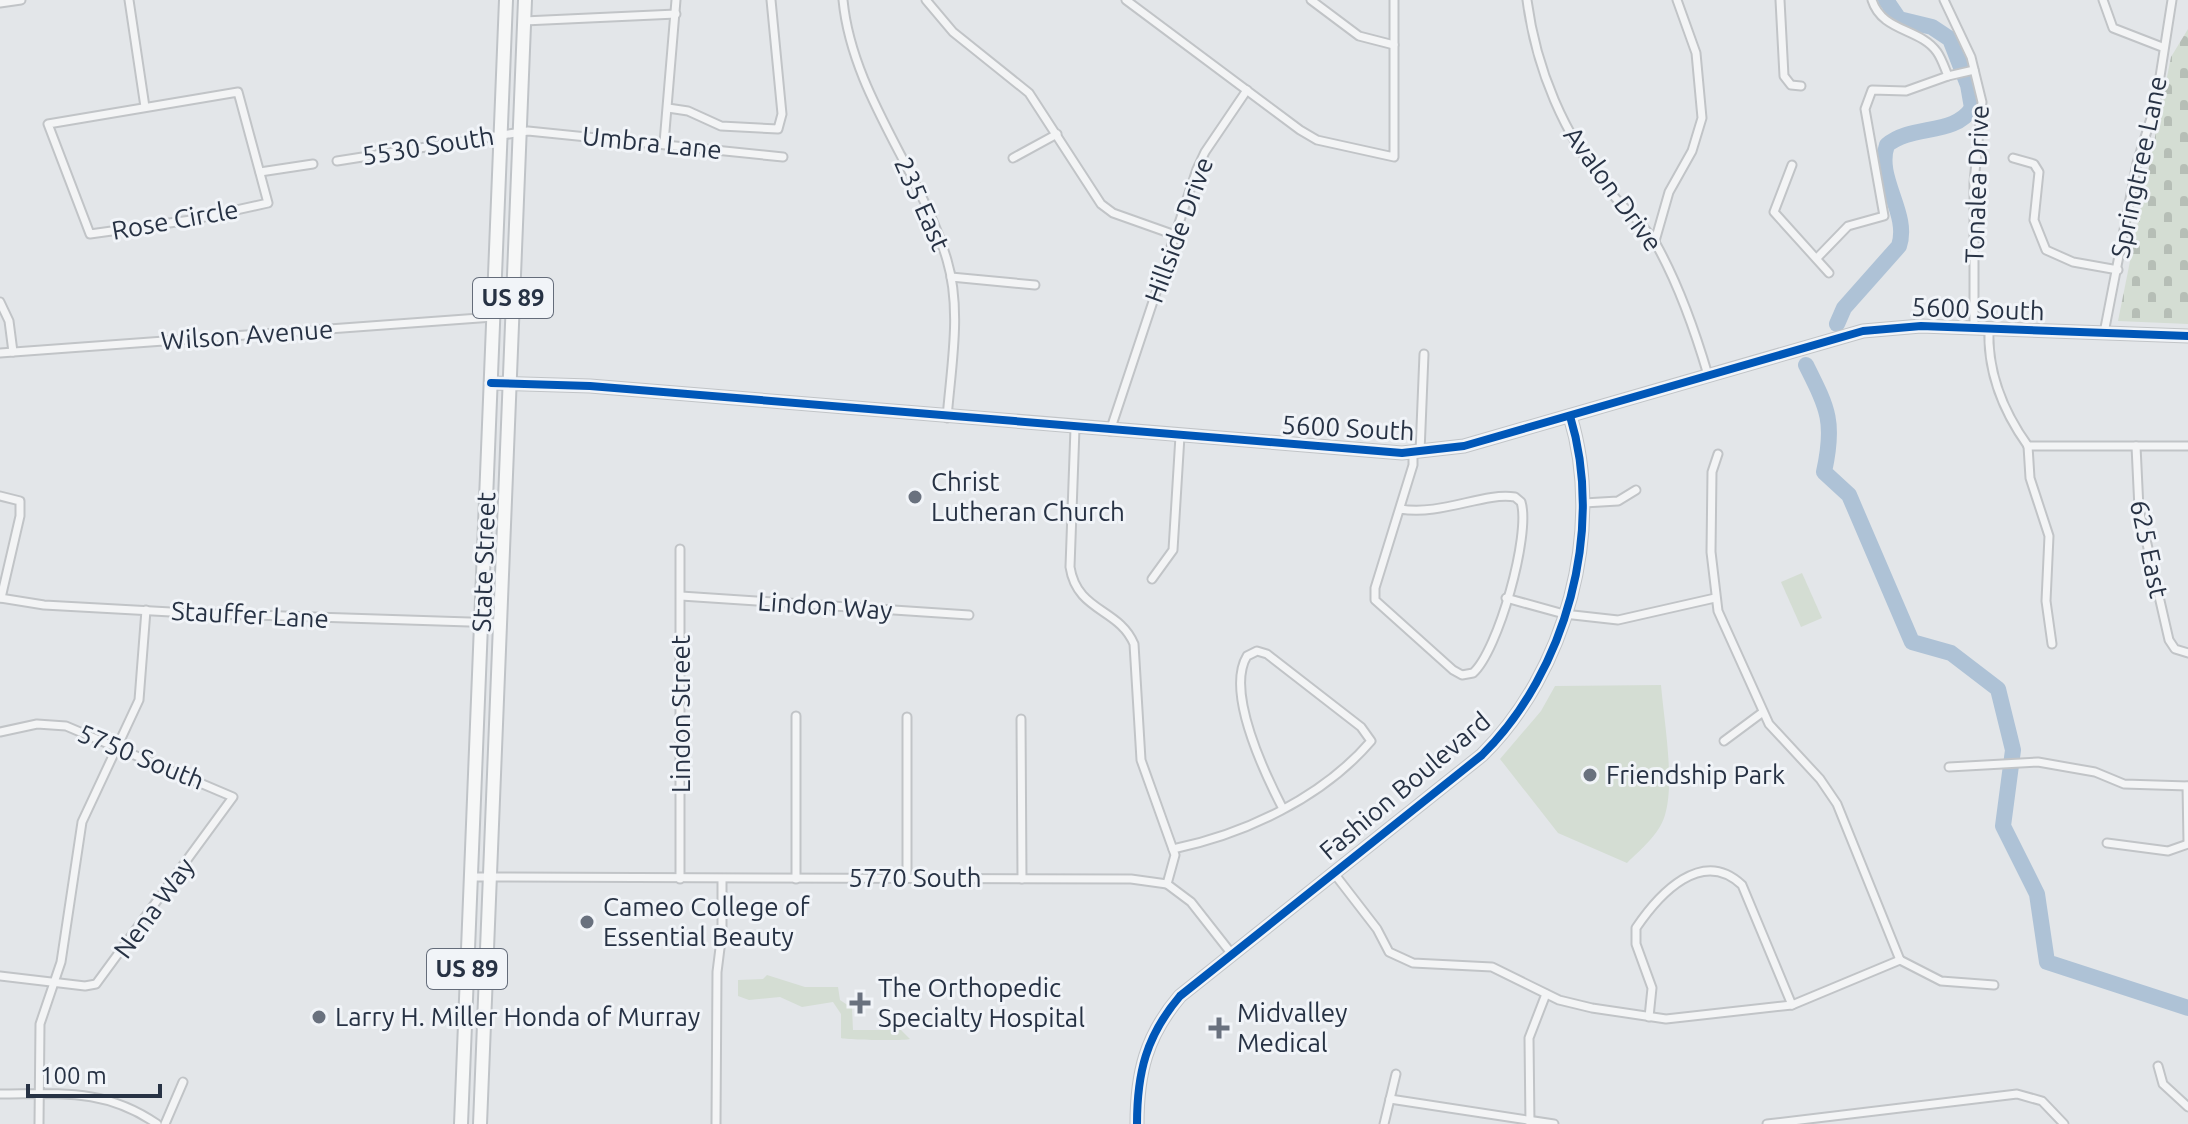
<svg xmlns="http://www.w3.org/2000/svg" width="2188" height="1124" font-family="Ubuntu,sans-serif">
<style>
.grass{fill:#d4ddd3}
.cemetery{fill:url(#cemetery-stones)}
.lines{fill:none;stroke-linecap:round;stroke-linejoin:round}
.river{stroke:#aec2d6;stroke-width:16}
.street-casing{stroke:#c1c4c7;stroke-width:11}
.secondary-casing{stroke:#c1c4c7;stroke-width:15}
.primary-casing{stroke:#bfc3c7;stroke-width:16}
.street{stroke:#f3f4f5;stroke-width:7}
.secondary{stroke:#f6f7f7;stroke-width:11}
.primary{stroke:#f6f7f7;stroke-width:12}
.cycleway-casing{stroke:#f1f4f8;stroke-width:13}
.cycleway{stroke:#0057b8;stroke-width:8}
.poi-dot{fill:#69717e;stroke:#f1f4f8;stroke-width:3}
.labels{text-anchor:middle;stroke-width:6;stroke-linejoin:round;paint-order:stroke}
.shield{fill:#f1f4f8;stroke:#646c7a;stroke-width:2}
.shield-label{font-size:24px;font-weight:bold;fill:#273244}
.street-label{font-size:26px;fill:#273244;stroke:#f1f4f8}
.poi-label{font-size:26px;fill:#273244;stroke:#f1f4f8;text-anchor:start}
</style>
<defs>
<pattern id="cemetery-stones" width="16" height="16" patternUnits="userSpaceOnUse" patternTransform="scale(2)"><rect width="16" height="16" fill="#d4ddd3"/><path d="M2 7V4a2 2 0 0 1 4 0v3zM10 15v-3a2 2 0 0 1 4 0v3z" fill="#b6beb6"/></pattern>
</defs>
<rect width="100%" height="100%" fill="#e3e6e9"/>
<g class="grass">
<polygon points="1802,573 1822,618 1801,627 1781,582"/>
<path d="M1661 685C1664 721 1675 782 1665 815 1659 835 1641 849 1627 863L1558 833 1500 759 1541 711 1555 686Z"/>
<path d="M767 975 805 987H838L840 1000 852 1008 853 1030H901L910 1039C906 1041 845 1040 841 1038V1014L833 1002 802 1007 780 997 749 1000 738 996V980L763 979Z"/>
</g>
<polygon class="cemetery" points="2188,29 2188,324 2118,321 2171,57"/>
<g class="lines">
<g class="river">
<path d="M1837 324 1844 308 1899 246C1910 213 1875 178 1887 145 1911 124 1955 136 1972 108L1968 85 1950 39 1932 27 1899 19 1886 0"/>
<path d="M1806 365C1828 409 1835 422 1824 472L1849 495 1912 642 1951 653 1998 689 2013 750 2003 826 2037 894 2047 962 2188 1008"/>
</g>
<g class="street-casing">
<g id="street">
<polyline points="129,0 145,107"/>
<path d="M843 0C852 94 921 171 947 260 962 310 951 367 947 418"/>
<polyline points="926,0 953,32 1029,93 1101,204 1113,213 1175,235"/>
<polyline points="1126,0 1300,130 1317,140 1394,157 1394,0"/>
<polyline points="1311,0 1359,36 1394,45"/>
<path d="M1527 0C1536 69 1564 135 1608 189 1622 208 1645 224 1656 244 1679 285 1695 331 1708 375"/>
<polyline points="1780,0 1784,76 1791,85 1801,86"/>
<polyline points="1944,0 1971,57 1982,102 1974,182 1974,327"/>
<polyline points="2103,0 2113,28 2162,47"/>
<polyline points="0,3 21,0"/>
<polyline points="524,21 676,14"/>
<polyline points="1948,76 1974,70"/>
<polygon points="238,92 268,203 191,220 90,234 48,124"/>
<polyline points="668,108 688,111 721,126 778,129 782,114 771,0"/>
<polyline points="664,143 676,0"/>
<polyline points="1013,158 1057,134"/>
<polyline points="2013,158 2034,164 2039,172 2034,220 2046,250 2073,262 2118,270"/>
<polyline points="337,161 528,131 783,157"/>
<polyline points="1792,165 1774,212 1829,273"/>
<polyline points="260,172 313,164"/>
<polyline points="1655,241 1669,192 1692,151 1702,118 1696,53 1677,0"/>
<path d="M1818 257 1848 226 1884 216 1865 109 1872 90 1906 91 1948 76C1945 69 1942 59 1937 52 1920 28 1882 32 1872 0"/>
<polyline points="951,277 1035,285"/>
<polyline points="0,302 9,321 13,352"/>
<path d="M1989 328C1987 371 2003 411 2028 446"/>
<polyline points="2104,333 2137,163 2156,102 2172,0"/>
<polyline points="0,353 493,317"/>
<path d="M1075 428 1070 567C1077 612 1119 608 1134 644L1141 760 1175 855 1167 884 1191 902 1231 953"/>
<polyline points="1110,431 1197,169 1205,152 1247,90"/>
<polyline points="2028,446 2030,478 2049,536 2046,601 2052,644"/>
<polyline points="2028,446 2188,446"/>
<polyline points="2136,446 2139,509 2169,640 2175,649 2188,653"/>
<polyline points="1420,452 1424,354"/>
<polyline points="1718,454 1712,472 1711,552 1718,611 1769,724 1820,779 1837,804 1900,960"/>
<polyline points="0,496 20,501 20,516 1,598"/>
<polyline points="1584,503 1618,501 1636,490"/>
<path d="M1400 509C1442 516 1483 492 1515 497L1521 502C1531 534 1498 651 1473 673L1462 675 1453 670 1375 600V588L1413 465V453"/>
<polyline points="680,549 680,879"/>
<polyline points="1152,579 1173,550 1180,436"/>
<polyline points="681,596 969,615"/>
<polyline points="0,598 44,605 189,613 500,623"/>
<polyline points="1506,598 1564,614 1618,620 1715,598"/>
<polyline points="796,716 796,879"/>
<polyline points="1021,719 1022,879"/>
<polyline points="0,732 37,724 66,726 233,797 96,984 85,986 0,976"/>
<polyline points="1724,741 1763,712"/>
<polyline points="1949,767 2038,762 2095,772 2124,784 2188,786"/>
<polyline points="2187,786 2188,842"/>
<polyline points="2107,843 2168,851 2188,844"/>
<path d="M1173 849C1245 834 1322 798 1371 741L1361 727 1267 654 1257 651 1247 656C1225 692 1266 776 1283 809"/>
<polyline points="1333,872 1377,929 1389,952 1413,963 1492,967 1559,1000 1592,1008 1666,1019 1792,1005 1900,960"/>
<polyline points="471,877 1131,879 1167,884"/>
<polyline points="907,878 907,717"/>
<polyline points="1900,960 1941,981 1994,985"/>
<path d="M1649 1017 1652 988 1636 944V928C1659 894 1702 847 1742 885L1792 1005"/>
<polyline points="2158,1066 2163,1084 2188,1107"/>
<path d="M0 1094C60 1094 105 1088 157 1124"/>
<polyline points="1390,1099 1554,1124"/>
<polyline points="39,1124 40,1024 61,962 82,822 139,700 146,610"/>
<polyline points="165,1124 183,1082"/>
<polyline points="716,1124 717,972 722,932 722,879"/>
<polyline points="1384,1124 1396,1074"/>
<polyline points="1530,1124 1529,1038 1546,994"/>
<polyline points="1767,1124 2017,1094 2042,1101 2064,1124"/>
</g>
</g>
<g class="secondary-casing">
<g id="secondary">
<polyline points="491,383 590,386 1402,453 1464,446 1863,331 1921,326 2188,336"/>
<path d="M1137 1124C1137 1073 1146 1036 1180 996L1482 755C1566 672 1605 530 1570 416"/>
</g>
</g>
<g class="primary-casing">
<g id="primary">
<polyline points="461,1124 506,0"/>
<polyline points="480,1124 525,0"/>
</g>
</g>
<use href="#street" class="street"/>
<use href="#secondary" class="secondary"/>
<use href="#primary" class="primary"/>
<g class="cycleway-casing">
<g id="cycleway">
<polyline points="491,383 590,386 1402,453 1464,446 1863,331 1921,326 2188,336"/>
<path d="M1137 1124C1137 1073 1146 1036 1180 996L1482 755C1566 672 1605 530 1570 416"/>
</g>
</g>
<use href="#cycleway" class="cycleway"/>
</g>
<g class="poi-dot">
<circle cx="915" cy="497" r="8"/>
<circle cx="1590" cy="775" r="8"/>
<circle cx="587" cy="922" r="8"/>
<path d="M856 991h8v8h8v8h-8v8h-8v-8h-8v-8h8z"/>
<circle cx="319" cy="1017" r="8"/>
<path d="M1215 1016h8v8h8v8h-8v8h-8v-8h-8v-8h8z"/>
</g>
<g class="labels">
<g class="shield">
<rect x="473" y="278" width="80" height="40" rx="6"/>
<rect x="427" y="949" width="80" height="40" rx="6"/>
</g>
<g class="shield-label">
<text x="513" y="306">US 89</text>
<text x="467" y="977">US 89</text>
</g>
<g class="street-label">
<text transform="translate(652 143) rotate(6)" y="9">Umbra Lane</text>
<text transform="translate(428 146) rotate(-9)" y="9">5530 South</text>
<text transform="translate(2139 167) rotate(-78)" y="9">Springtree Lane</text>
<text transform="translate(1977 184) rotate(-88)" y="9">Tonalea Drive</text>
<text transform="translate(1613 189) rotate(54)" y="9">Avalon Drive</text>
<text transform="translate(922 204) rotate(66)" y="9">235 East</text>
<text transform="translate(175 220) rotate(-10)" y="9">Rose Circle</text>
<text transform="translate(1179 230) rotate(-70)" y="9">Hillside Drive</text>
<text transform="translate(1978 309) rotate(2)" y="9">5600 South</text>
<text transform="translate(247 335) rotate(-4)" y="9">Wilson Avenue</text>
<text transform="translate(1348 428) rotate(3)" y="9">5600 South</text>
<text transform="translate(2149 549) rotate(78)" y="9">625 East</text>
<text transform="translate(484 562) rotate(-88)" y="9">State Street</text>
<text transform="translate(825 606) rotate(4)" y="9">Lindon Way</text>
<text transform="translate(250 615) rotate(3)" y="9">Stauffer Lane</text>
<text transform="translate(681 714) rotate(-90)" y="9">Lindon Street</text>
<text transform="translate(141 757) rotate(22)" y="9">5750 South</text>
<text transform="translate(1405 786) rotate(-40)" y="9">Fashion Boulevard</text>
<text x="915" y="887">5770 South</text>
<text transform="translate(154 908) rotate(-54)" y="9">Nena Way</text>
</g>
<g class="poi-label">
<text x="931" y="491">Christ<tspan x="931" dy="30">Lutheran Church</tspan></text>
<text x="1606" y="784">Friendship Park</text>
<text x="603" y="916">Cameo College of<tspan x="603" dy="30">Essential Beauty</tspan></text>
<text x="878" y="997">The Orthopedic<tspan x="878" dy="30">Specialty Hospital</tspan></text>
<text x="1237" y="1022">Midvalley<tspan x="1237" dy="30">Medical</tspan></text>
<text x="335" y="1026">Larry H. Miller Honda of Murray</text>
</g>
</g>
<path d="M28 1084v12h132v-12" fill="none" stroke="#273244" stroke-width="4"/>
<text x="40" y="1084" font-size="24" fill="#273244" stroke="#f1f4f8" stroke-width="6" paint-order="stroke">100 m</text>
</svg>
